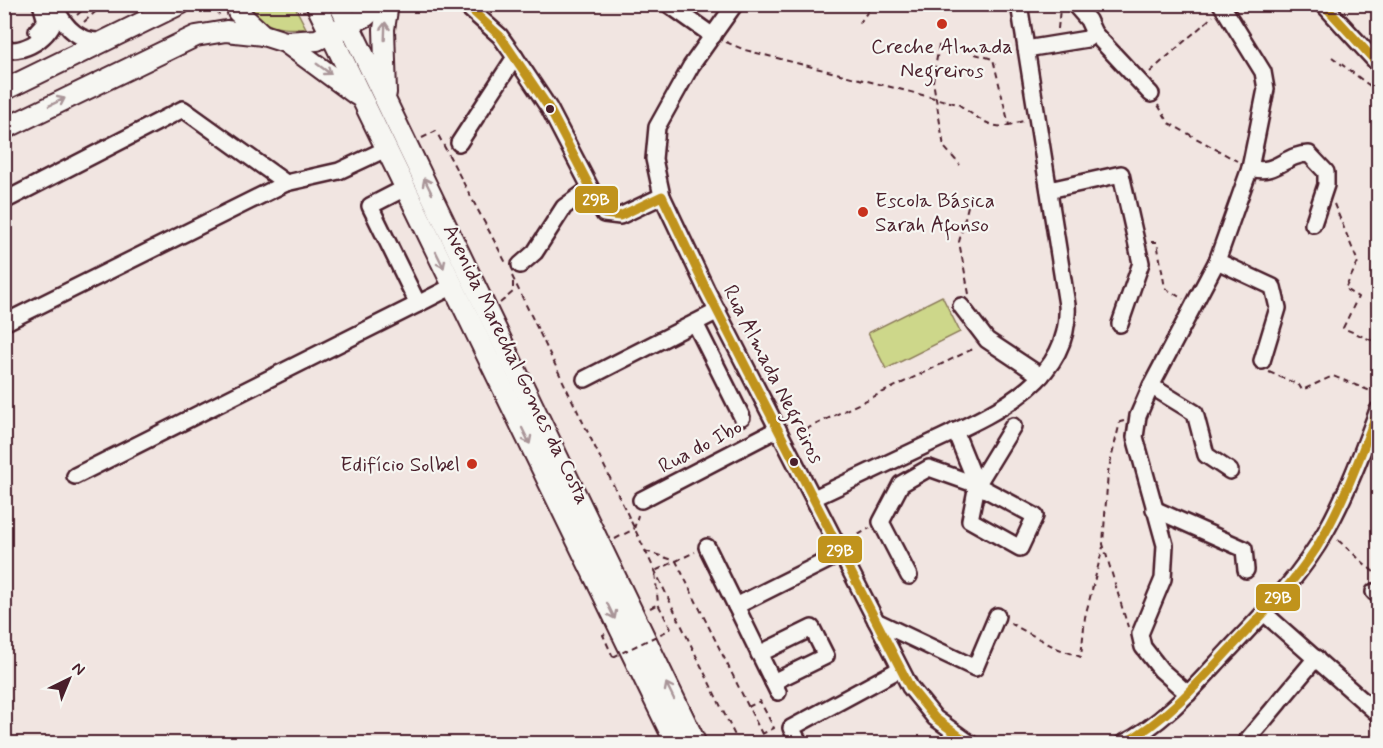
<svg xmlns="http://www.w3.org/2000/svg" width="1383" height="748" font-family="Mynerve,sans-serif">
<style>
.green{fill:#cdd78a;stroke:#8c7b5a;stroke-width:1.5}
.lines{fill:none;stroke-linecap:round;stroke-linejoin:round}
.minor-casing{stroke:#4a1f2b;stroke-width:20}
.major-casing{stroke:#4a1f2b;stroke-width:24}
.path{stroke:#4a1f2b;stroke-width:2;stroke-dasharray:6 4.5;stroke-linecap:butt}
.minor{stroke:#f6f6f2;stroke-width:15}
.major{stroke:#f6f6f2;stroke-width:20}
.path-bridge{stroke:#4a1f2b;stroke-width:2;stroke-dasharray:6 4.5;stroke-linecap:butt}
.bus-1-casing{stroke:#f6f6f2;stroke-width:14}
.bus-1{stroke:#c0931c;stroke-width:9}
.oneway{stroke:#a99598}
.poi-dot{fill:#c8321e;stroke:#f6f6f2;stroke-width:2}
.bus-dot{fill:#4a1f2b;stroke:#f6f6f2;stroke-width:2}
.labels{text-anchor:middle;stroke-width:4.5;stroke-linejoin:round;paint-order:stroke}
.poi-label{font-size:21px;fill:#4a1f2b;stroke:#f6f6f2}
.street-label{font-size:21px;fill:#4a1f2b;stroke:#f6f6f2}
.line-badge{stroke:#f6f6f2;stroke-width:2}
.badge-label{font-size:16px;text-anchor:middle;font-weight:bold;fill:#fff}
</style>
<rect width="100%" height="100%" fill="#f1e5e1"/>
<filter id="ink" filterUnits="userSpaceOnUse"><feTurbulence type="fractalNoise" baseFrequency=".0167" numOctaves="2"/><feDisplacementMap in="SourceGraphic" scale="12" xChannelSelector="R" yChannelSelector="G"/><feConvolveMatrix kernelMatrix="1 2 1 2 8 2 1 2 1" color-interpolation-filters="sRGB"/></filter>
<g filter="url(#ink)">
<g class="green">
<path d="M248 5H294L306 28C283 30 259 28 248 5Z"/>
<polygon points="942,296 960,332 886,369 868,333"/>
</g>
<g class="lines">
<g class="minor-casing">
<g id="minor">
<polyline points="464,4 500,36 515,57 549,108 604,214 620,216 662,196"/>
<polyline points="668,4 713,36"/>
<polyline points="735,4 691,66 657,127 654,159 662,196 706,289 910,687 935,718 971,744"/>
<polyline points="1074,4 1088,20 1094,33"/>
<polyline points="1323,4 1378,64"/>
<path d="M55 7C66 29 80 43 105 41"/>
<polyline points="37,31 46,21 41,4"/>
<path d="M4 49C27 55 57 32 56 10"/>
<polyline points="1026,49 1087,39 1094,33 1151,94"/>
<polyline points="459,143 515,57"/>
<path d="M1250 168C1277 176 1284 154 1309 154L1326 172V185L1313 224"/>
<polyline points="405,188 370,206 418,304 453,286"/>
<polyline points="1049,190 1121,174 1141,263 1120,324"/>
<polyline points="4,201 183,109 286,183 339,171 386,149"/>
<polyline points="1217,261 1273,287 1278,308 1262,361"/>
<polyline points="520,265 535,252 564,207 589,189"/>
<polyline points="961,306 987,340 1041,376"/>
<polyline points="4,314 8,321 286,183"/>
<polyline points="695,323 742,417"/>
<polyline points="585,379 718,311"/>
<polyline points="1151,386 1195,413 1206,455 1230,471"/>
<polyline points="955,431 977,485 970,520 1020,548 1035,516 977,485"/>
<polyline points="75,476 418,304"/>
<path d="M814 498C850 481 886 464 922 447 982 418 1072 386 1067 305L1019 4"/>
<polyline points="641,500 778,429"/>
<polyline points="1154,509 1244,549 1246,570"/>
<polyline points="707,547 736,606"/>
<polyline points="909,576 881,522 901,484 929,468 977,485 1013,426"/>
<polyline points="1374,592 1378,595"/>
<polyline points="1264,613 1378,714"/>
<polyline points="876,621 975,668 997,616"/>
<polyline points="759,654 812,628 826,656 773,682"/>
<polyline points="778,692 736,606 842,553"/>
<polyline points="1188,694 1161,670 1143,647 1140,634 1163,579 1165,545 1135,437 1138,416 1151,386 1217,261 1250,168 1257,134 1266,89 1263,72 1221,4"/>
<polyline points="800,744 791,728 900,669"/>
<path d="M1122 744C1165 723 1196 685 1228 651 1263 614 1301 576 1326 531 1347 494 1363 450 1378 410"/>
<polyline points="1244,744 1316,658"/>
</g>
</g>
<g class="major-casing">
<g id="major">
<polyline points="238,4 238,12 263,35 285,42 357,95"/>
<polyline points="316,4 676,744"/>
<polyline points="339,4 696,744"/>
<polyline points="285,42 317,40 366,16 379,4"/>
<polyline points="4,90 180,4"/>
<polyline points="386,93 384,29 388,4"/>
<polyline points="4,129 196,36 226,31 263,35"/>
</g>
</g>
<g class="path">
<polyline points="214,4 219,15"/>
<polyline points="77,15 89,4"/>
<polyline points="84,22 104,4"/>
<polyline points="859,24 873,4"/>
<polyline points="1058,29 1060,8"/>
<path d="M726 42 745 50 958 104C971 113 993 132 1009 125"/>
<polyline points="939,45 933,81 944,147 960,165"/>
<polyline points="975,54 993,59 1009,125 1023,121"/>
<polyline points="1332,57 1378,92"/>
<polyline points="1150,72 1213,16"/>
<polyline points="1158,105 1169,123 1237,161"/>
<polyline points="422,138 436,131 506,263"/>
<polyline points="1334,204 1358,262 1345,289 1358,297 1343,328 1378,343"/>
<polyline points="1151,242 1157,242 1165,288 1183,299"/>
<polyline points="512,276 739,744"/>
<polyline points="969,294 959,242 969,202"/>
<polyline points="500,303 513,292 513,278"/>
<polyline points="1269,372 1299,385 1302,390 1333,376 1378,394"/>
<polyline points="1124,421 1120,422 1108,472 1103,544 1128,627"/>
<polyline points="796,432 800,432 975,348"/>
<polyline points="615,539 634,529 638,515"/>
<polyline points="849,540 870,528"/>
<polyline points="1338,540 1378,576"/>
<polyline points="645,551 676,561 764,738 753,744"/>
<polyline points="650,608 658,604"/>
<polyline points="1010,623 1056,648 1081,657 1085,617 1103,547"/>
<polyline points="671,629 658,604 655,571 695,552"/>
<polyline points="605,634 603,635 613,657"/>
<polyline points="748,707 760,701 774,728 762,734"/>
</g>
<use href="#minor" class="minor"/>
<use href="#major" class="major"/>
<polyline class="path-bridge" points="613,657 671,629"/>
<g class="bus-1-casing">
<g id="bus-1">
<polyline points="465,4 500,36 549,108 604,214 620,216 662,196 706,289 910,687 935,718 970,744"/>
<polyline points="1323,4 1378,64"/>
<path d="M1123 744C1164 721 1194 688 1225 654 1257 620 1291 587 1317 547 1343 504 1360 457 1378 410"/>
</g>
</g>
<use href="#bus-1" class="bus-1"/>
</g>
<defs><path id="oneway-shaft" d="M-6 0H5M1.5-3L5.5 0L1.5 3" fill="none" stroke-width="1.6" stroke-linecap="round" stroke-linejoin="round" transform="scale(1.5)"/></defs>
<g class="oneway">
<use href="#oneway-shaft" transform="translate(385 31) rotate(-88)"/>
<use href="#oneway-shaft" transform="translate(324 69) rotate(36)"/>
<use href="#oneway-shaft" transform="translate(57 102) rotate(-26)"/>
<use href="#oneway-shaft" transform="translate(428 186) rotate(-116)"/>
<use href="#oneway-shaft" transform="translate(440 260) rotate(64)"/>
<use href="#oneway-shaft" transform="translate(526 436) rotate(64)"/>
<use href="#oneway-shaft" transform="translate(611 611) rotate(64)"/>
<use href="#oneway-shaft" transform="translate(670 691) rotate(-116)"/>
</g>
</g>
<g class="poi-dot">
<circle cx="942" cy="24" r="6"/>
<circle cx="863" cy="212" r="6"/>
<circle cx="472" cy="464" r="6"/>
</g>
<g class="bus-dot">
<circle cx="550" cy="109" r="5"/>
<circle cx="794" cy="462" r="5"/>
</g>
<g class="labels">
<g class="poi-label">
<text x="942" y="53">Creche Almada<tspan x="942" dy="24">Negreiros</tspan></text>
<text x="875" y="207" text-anchor="start">Escola Básica<tspan x="875" dy="24">Sarah Afonso</tspan></text>
<text x="460" y="471" text-anchor="end">Edifício Solbel</text>
</g>
<g class="street-label">
<text transform="translate(517 364) rotate(64)" y="7">Avenida Marechal Gomes da Costa</text>
<text transform="translate(774 374) rotate(63)" y="7">Rua Almada Negreiros</text>
<text transform="translate(700 446) rotate(-28)" y="7">Rua do Ibo</text>
</g>
</g>
<g class="line-badge">
<rect x="574" y="185" width="45" height="29" rx="6" fill="#c0931c"/>
<rect x="817" y="535" width="46" height="29" rx="6" fill="#c0931c"/>
<rect x="1255" y="583" width="46" height="29" rx="6" fill="#c0931c"/>
</g>
<g class="badge-label">
<text x="596" y="205">29B</text>
<text x="840" y="556">29B</text>
<text x="1278" y="603">29B</text>
</g>
<rect width="1383" height="748" fill="none" stroke="#f6f6f2" stroke-width="24"/>
<rect x="12" y="12" width="1359" height="724" fill="none" stroke="#4a1f2b" stroke-width="2" filter="url(#ink)"/>
<g transform="translate(69 679) rotate(43)" stroke="#f6f6f2" stroke-width="4.5" paint-order="stroke">
<path d="M0-4.5L10 22L0 15L-10 22Z" fill="#4a1f2b"/>
<text y="-9" font-size="16" font-weight="bold" text-anchor="middle" fill="#4a1f2b">N</text>
</g>
</svg>
